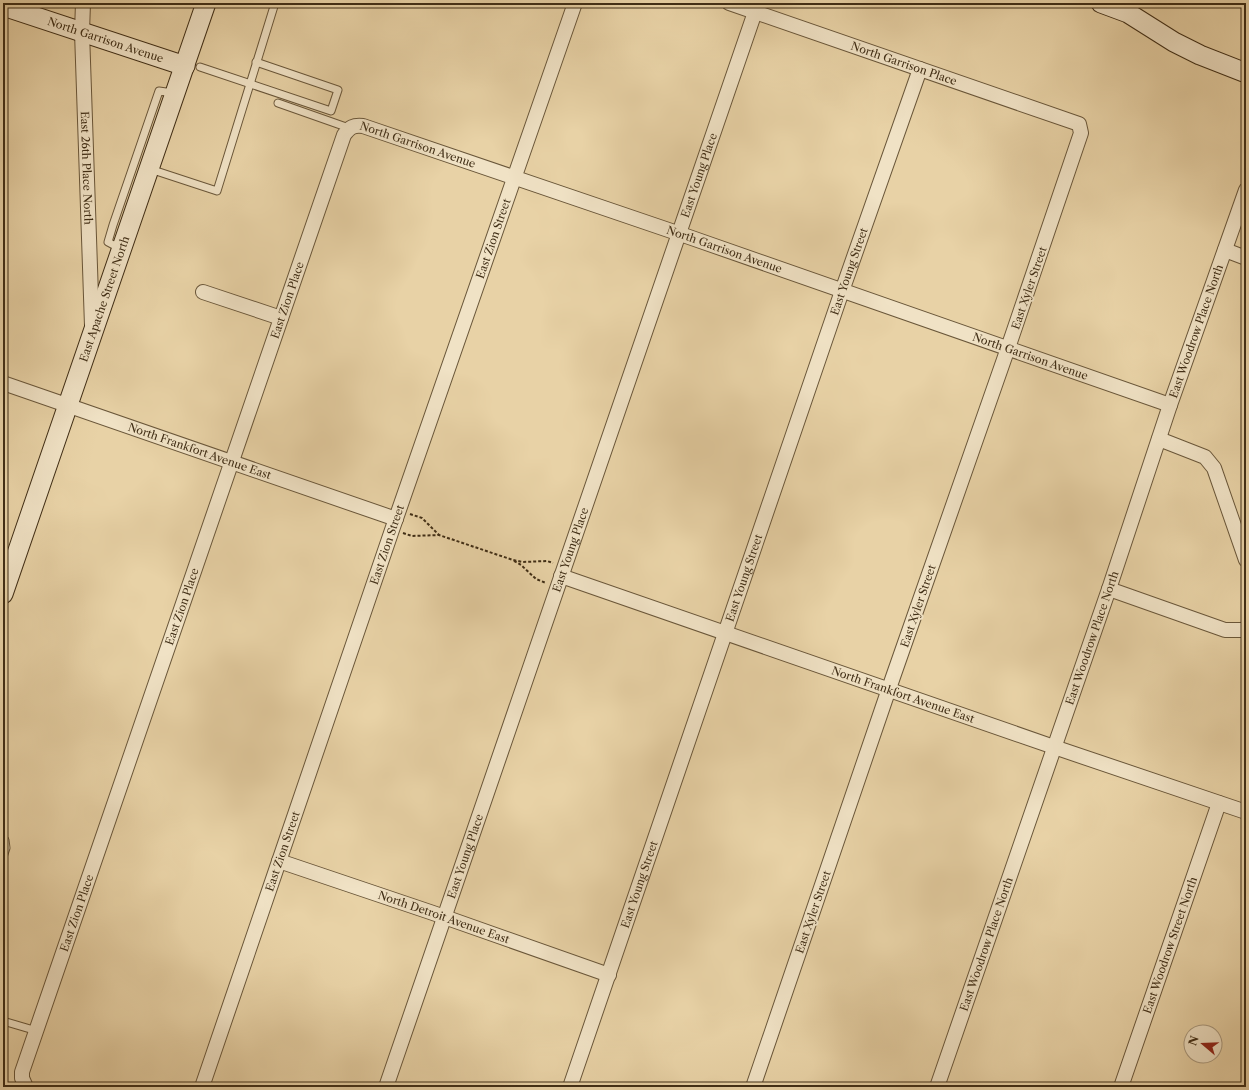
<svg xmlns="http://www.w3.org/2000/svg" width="1249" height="1090" font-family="'Libre Caslon Text',serif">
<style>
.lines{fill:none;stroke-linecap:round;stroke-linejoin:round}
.lane-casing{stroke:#6a573a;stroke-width:9}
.street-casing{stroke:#6a573a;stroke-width:16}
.secondary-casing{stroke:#402e16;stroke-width:21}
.path{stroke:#402e16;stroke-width:2;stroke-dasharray:3 2;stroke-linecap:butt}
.lane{stroke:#f0e2c5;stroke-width:7}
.street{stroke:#f0e2c5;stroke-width:14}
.secondary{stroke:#f0e2c5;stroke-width:19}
.labels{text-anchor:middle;stroke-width:4;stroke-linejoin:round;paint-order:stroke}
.street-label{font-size:11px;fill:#402e16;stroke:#f0e2c5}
</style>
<rect width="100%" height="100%" fill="#e8d2a6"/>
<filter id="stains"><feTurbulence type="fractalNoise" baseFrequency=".005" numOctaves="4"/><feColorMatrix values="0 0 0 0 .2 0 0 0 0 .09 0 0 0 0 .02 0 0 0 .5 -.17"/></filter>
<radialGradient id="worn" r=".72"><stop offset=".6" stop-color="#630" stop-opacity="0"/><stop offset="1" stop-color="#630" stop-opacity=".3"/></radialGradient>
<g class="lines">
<g class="lane-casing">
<g id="lane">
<polyline points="200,67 331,111 338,90 256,62"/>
<polyline points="278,103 349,128"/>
<polyline points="150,169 217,191 275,3"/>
<polyline points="121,249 108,242 113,225 159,91 173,93"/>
<polyline points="3,839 5,840 6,848 3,857"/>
<polyline points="3,1021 37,1031"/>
</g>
</g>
<g class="street-casing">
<g id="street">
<path id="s1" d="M83 3 82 32 92 326"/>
<path id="s2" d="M729 3 1079 124 1081 133 1008 348 893 677 753 1087"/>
<polyline points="1225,250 1246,258"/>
<polyline points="203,292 281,318"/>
<path id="s3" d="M3 383 396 519"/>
<polyline points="1159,439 1205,457 1214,468 1246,560"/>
<path id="s4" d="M561 576 1054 747 1246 812"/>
<polyline points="1109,589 1225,630 1243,630 1246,628"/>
<path id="s5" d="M279 861 433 913 609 975"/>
<path id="s6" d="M26 1087 22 1078V1072L344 135C350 127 353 125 363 126L689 237 1170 405"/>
<path id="s7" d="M202 1087 392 530 575 3"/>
<path id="s8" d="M386 1087 755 12"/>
<path id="s9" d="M570 1087 842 291 920 69"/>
<path id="s10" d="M937 1087 1109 589 1170 405 1246 190"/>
<path id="s11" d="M1121 1087 1219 803"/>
</g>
</g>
<g class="secondary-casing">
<g id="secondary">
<polyline points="1101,3 1128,13 1174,42 1200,55 1246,73"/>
<path id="s12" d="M3 6 185 66"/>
<path id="s13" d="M3 594 206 3"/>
</g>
</g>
<g class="path">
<polyline points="410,514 422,518 439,535"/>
<polyline points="403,533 412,536 439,535 513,560 523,562 547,561 553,563"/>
<polyline points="514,561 521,565 536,579 546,583"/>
</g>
<use href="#lane" class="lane"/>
<use href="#street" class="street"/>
<use href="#secondary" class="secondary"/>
</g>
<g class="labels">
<g class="street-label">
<text dy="4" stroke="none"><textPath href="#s12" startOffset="108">North Garrison Avenue</textPath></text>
<text dy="4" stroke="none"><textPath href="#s2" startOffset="185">North Garrison Place</textPath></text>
<text dy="4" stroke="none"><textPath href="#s6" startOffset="1087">North Garrison Avenue</textPath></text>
<text dy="4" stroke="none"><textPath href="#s1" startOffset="165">East 26th Place North</textPath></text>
<text dy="4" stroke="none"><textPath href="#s8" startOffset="964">East Young Place</textPath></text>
<text dy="4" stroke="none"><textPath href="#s7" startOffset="897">East Zion Street</textPath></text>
<text dy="4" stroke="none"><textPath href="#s6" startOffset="1411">North Garrison Avenue</textPath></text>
<text dy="4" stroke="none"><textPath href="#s9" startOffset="862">East Young Street</textPath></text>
<text transform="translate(1029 288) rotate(-71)" y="4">East Xyler Street</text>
<text dy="4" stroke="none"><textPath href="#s13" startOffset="312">East Apache Street North</textPath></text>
<text dy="4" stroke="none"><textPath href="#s6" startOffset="832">East Zion Place</textPath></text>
<text dy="4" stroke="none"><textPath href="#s10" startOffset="799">East Woodrow Place North</textPath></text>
<text dy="4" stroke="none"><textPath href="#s6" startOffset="1735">North Garrison Avenue</textPath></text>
<text dy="4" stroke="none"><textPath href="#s3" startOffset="208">North Frankfort Avenue East</textPath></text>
<text dy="4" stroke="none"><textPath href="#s7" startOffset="573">East Zion Street</textPath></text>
<text dy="4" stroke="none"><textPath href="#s8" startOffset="568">East Young Place</textPath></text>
<text dy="4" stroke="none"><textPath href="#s9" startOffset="538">East Young Street</textPath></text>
<text transform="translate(918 606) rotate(-71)" y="4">East Xyler Street</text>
<text dy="4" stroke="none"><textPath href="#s6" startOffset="508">East Zion Place</textPath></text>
<text dy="4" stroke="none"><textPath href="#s10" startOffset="475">East Woodrow Place North</textPath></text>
<text dy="4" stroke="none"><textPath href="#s4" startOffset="362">North Frankfort Avenue East</textPath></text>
<text dy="4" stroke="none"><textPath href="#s7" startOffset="249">East Zion Street</textPath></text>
<text dy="4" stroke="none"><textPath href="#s8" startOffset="244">East Young Place</textPath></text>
<text dy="4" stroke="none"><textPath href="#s9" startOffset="214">East Young Street</textPath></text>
<text transform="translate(813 912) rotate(-71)" y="4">East Xyler Street</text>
<text dy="4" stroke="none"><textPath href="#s6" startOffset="184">East Zion Place</textPath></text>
<text dy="4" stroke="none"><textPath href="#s5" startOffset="174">North Detroit Avenue East</textPath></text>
<text dy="4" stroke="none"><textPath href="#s10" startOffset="151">East Woodrow Place North</textPath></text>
<text dy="4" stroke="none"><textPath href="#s11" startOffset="150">East Woodrow Street North</textPath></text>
</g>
</g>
<rect width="1249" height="1090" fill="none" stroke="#e8d2a6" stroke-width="16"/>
<rect x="4" y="4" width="1241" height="1082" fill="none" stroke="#402e16" stroke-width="2"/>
<rect x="8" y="8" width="1233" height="1074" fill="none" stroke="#402e16"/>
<g transform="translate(1203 1044) rotate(289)"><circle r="19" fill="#f0e2c5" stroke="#aa9a7f"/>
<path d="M0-3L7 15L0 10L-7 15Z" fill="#8f2418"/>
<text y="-6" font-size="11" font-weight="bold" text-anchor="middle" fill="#402e16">N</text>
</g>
<rect width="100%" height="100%" filter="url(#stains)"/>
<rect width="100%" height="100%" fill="url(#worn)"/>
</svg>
